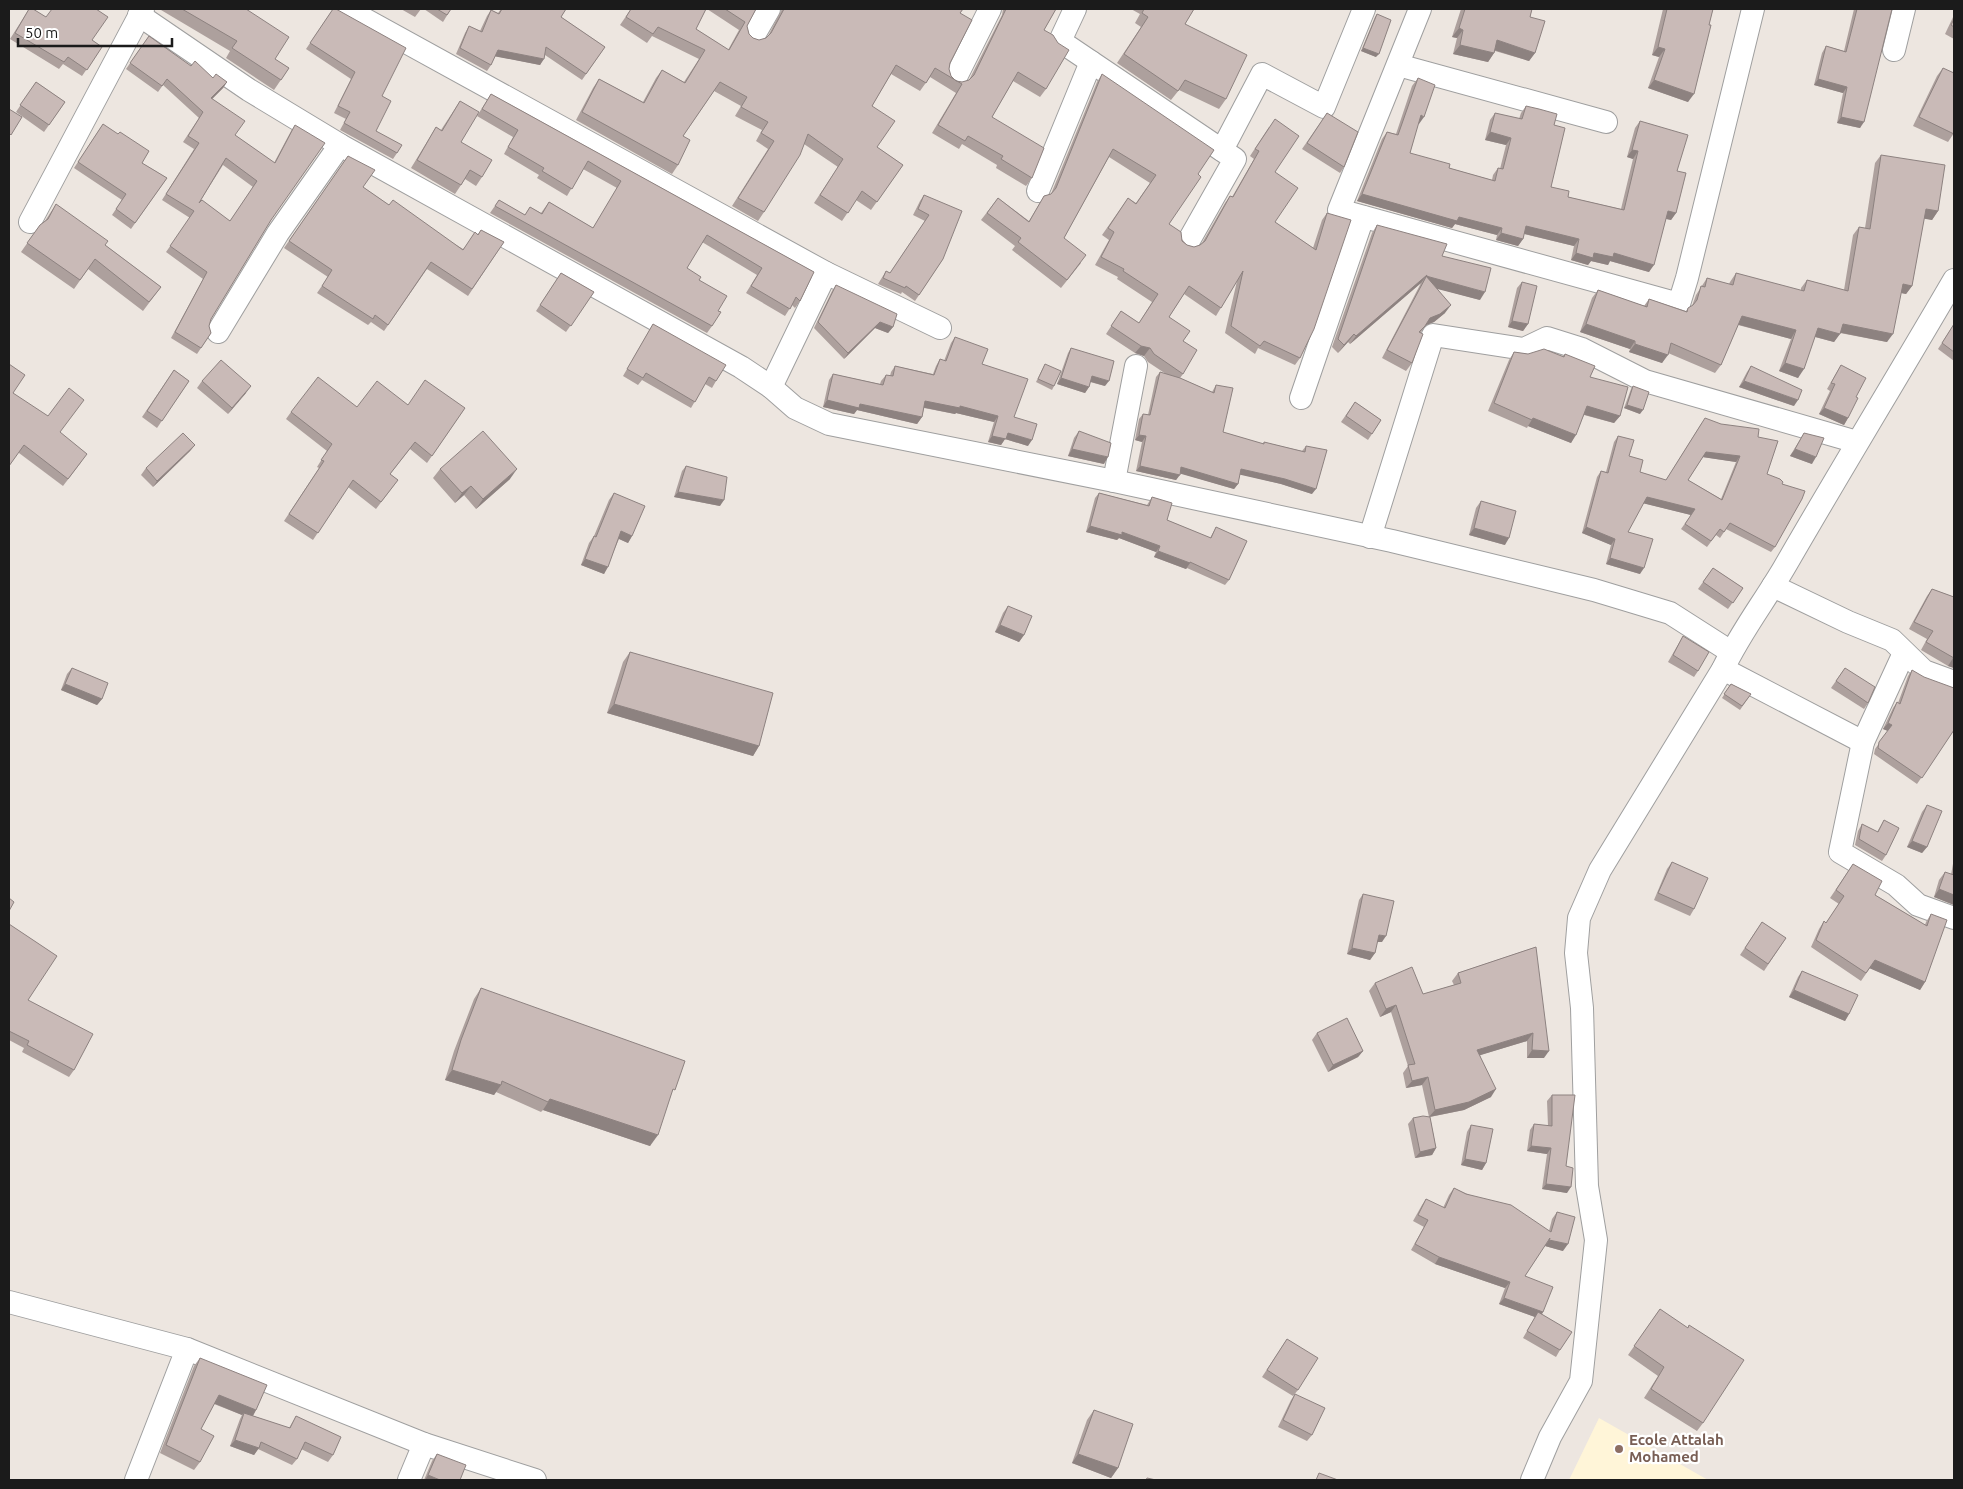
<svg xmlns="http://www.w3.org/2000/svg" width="1963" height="1489" font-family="Ubuntu,sans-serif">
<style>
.education{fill:#fff5d8}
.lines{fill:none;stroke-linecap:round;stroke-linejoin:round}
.street-casing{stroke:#9f9f9f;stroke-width:24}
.street{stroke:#fff;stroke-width:22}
.wall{fill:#ada09d;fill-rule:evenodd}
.shaded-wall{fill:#8d8280}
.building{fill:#c9bab7;stroke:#8d8280;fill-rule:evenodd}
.education-dot{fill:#8d6e63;stroke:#fff;stroke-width:2}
.labels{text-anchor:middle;stroke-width:4.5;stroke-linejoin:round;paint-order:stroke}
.education-label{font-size:15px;font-weight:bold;fill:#785e54;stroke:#fff;text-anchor:start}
</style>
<rect width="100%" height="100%" fill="#ede6e0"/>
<polygon class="education" points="1599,1418 1708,1480 1569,1480"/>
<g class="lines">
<g class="street-casing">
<g id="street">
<polyline points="346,9 826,273 940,328"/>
<polyline points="1075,9 1060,41 1235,159 1188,242"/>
<polyline points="1420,9 1339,210 1679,304 1687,278 1753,9"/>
<polyline points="139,15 249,90 340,145 741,367 771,387 795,408 829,424 1114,481 1392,541 1594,590 1670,613 1731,652"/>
<polyline points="754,35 769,9"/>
<polyline points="1894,50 1904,9"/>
<polyline points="1398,65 1606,122"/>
<polyline points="956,77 990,9"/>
<polyline points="1222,150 1262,74 1324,107 1364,9"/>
<polyline points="1038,191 1091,62"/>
<polyline points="30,222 143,9"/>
<polyline points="218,332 278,233 340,145"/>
<polyline points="771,387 826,273"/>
<polyline points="1301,398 1363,217"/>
<polyline points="1114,481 1136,366"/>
<polyline points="1370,537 1433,335 1524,349 1547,338 1582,349 1645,381 1857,442"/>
<polyline points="1773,586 1848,622 1892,640 1924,671 1954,682"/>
<polyline points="1904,653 1863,742 1840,852 1896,885 1918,905 1954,918"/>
<polyline points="1723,669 1863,742"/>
<polyline points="9,1302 187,1349 424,1444 535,1480"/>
<polyline points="136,1480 187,1349"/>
<polyline points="409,1480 424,1444"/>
<path d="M1532 1480 1550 1437 1581 1381 1596 1240 1587 1186 1582 1008 1576 953 1579 918 1600 870 1723 669C1740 633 1764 602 1784 568 1840 471 1898 376 1954 280"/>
</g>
</g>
<use href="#street" class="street"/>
</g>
<g class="wall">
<polygon points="29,9 92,40 102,47 82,76 63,64 59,69 10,39"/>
<polygon points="162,9 246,9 275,59 289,68 274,90 226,58 230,51 161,10"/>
<polygon points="333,9 382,96 376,131 397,153 393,159 340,130 346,119 334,113 351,79 306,49"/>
<polygon points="401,9 421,9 415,17"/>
<polygon points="424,9 451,9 443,22"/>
<polygon points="501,9 566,9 561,17 605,47 582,80 545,55 540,65 495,56 491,65 487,71 456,54 465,33 469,26 480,31 487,16 491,10 498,13"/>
<polygon points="631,9 706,9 696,29 728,50 739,30 707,9 756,9 747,26 749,34 753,38 759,40 766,38 768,36 782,9 963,9 960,13 949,69 951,76 956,81 962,82 969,80 970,78 1002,15 1003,9 1056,9 1044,30 1046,89 1040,97 1013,81 992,117 1032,178 1026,186 996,168 997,165 962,144 959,149 932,133 956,93 930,77 920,91 891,74 872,106 877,147 903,165 871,210 856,200 842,221 814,203 838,167 804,144 764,212 758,221 732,206 768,149 756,141 762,130 735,116 741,106 714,91 683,136 678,165 672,174 576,120 593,88 599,79 643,102 656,78 662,70 684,82 699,59 652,36 647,43 620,25"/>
<polygon points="1131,9 1194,9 1185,24 1226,99 1219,109 1179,90 1171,100 1117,63 1141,27 1135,23 1140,14"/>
<polygon points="1461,9 1532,9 1530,17 1535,53 1529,61 1495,51 1494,53 1488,62 1453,54 1457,38 1452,37"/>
<polygon points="1663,9 1713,9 1688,102 1648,88 1659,57 1652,55"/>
<polygon points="1854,9 1892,9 1860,128 1837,123 1843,93 1814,85 1822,53 1826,46 1844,51"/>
<polygon points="1377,14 1376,57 1361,51 1375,17"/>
<polygon points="1954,15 1954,39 1945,34"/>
<path d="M149 36 191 66 213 78 227 82 223 88 212 99 235 135 274 163 291 131 295 125 271 220 211 319 209 326 211 333 197 354 171 338 203 279 166 252 190 218 162 200 194 149 183 142 199 118 163 85 158 92 126 69ZM223 165 253 187 230 221 199 203Z"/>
<polygon points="1943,68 1954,133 1948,142 1913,126 1937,76"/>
<polygon points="1102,74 1198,174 1169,224 1187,245 1194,247 1200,245 1202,243 1225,203 1230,196 1232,197 1254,159 1250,156 1269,127 1275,172 1275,222 1313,248 1322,220 1327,213 1300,358 1295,365 1258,348 1255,354 1225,333 1237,281 1216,316 1184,294 1169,317 1183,341 1183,374 1180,378 1212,392 1216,385 1223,432 1263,444 1264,442 1302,451 1306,446 1312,494 1281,484 1240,474 1238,484 1234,489 1180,473 1176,480 1136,471 1142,442 1135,440 1139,419 1143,414 1148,415 1156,377 1160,372 1166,374 1148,362 1144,356 1135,353 1106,334 1121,311 1139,323 1152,302 1117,279 1118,277 1095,265 1109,240 1102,235 1128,198 1136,203 1150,183 1109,157 1064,238 1081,263 1061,288 1012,250 1015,246 981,220 998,198 1029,221 1044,196 1051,194 1097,82"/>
<polygon points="1418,78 1419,124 1418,124 1410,153 1449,168 1492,180 1493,175 1498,168 1500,169 1506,145 1485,140 1490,120 1495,113 1519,119 1521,113 1526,106 1554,125 1551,187 1568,197 1621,209 1633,159 1627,157 1635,128 1640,121 1677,171 1676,213 1671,220 1666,219 1649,272 1610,261 1608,265 1591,261 1588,265 1571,260 1574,246 1524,234 1523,239 1518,246 1496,240 1497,235 1455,224 1452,228 1357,201 1382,139 1387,132 1396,134 1412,86"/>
<polygon points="36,82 65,102 44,132 16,112"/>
<polygon points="491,94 814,272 800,301 795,308 792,305 785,316 746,293 757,275 702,242 687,268 699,280 718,311 712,326 707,333 490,213 499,200 525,215 530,207 541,213 549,202 593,228 617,188 583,169 567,196 537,178 539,175 504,154 513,137 477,116"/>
<polygon points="460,101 461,142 482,177 476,186 465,179 455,194 411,168 436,127 441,130"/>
<polygon points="1327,113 1344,167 1340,173 1302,149"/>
<polygon points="103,124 142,163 167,178 131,229 112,215 122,200 74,168"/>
<polygon points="1881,155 1938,211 1932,220 1924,218 1912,286 1906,294 1901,293 1887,342 1840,333 1834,342 1815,337 1798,378 1779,371 1791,339 1738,325 1721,365 1715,373 1668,353 1662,363 1629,352 1630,349 1580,332 1592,298 1598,290 1644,306 1649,299 1686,311 1688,308 1692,306 1696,295 1707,278 1729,284 1730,282 1736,273 1801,291 1801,288 1807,280 1844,290 1853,235 1859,227 1865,228 1875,163"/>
<polygon points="348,156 363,187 389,205 463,249 478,234 481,230 504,242 468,296 427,269 384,331 371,322 368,325 317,293 328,277 284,248"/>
<polygon points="924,195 943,259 915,301 902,292 901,294 878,284 886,271 890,273 925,221 913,215 920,201"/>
<polygon points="56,204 105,245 161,287 143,311 88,269 74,289 21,252 40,225 45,221"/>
<polygon points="1377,225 1442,256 1480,300 1436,288 1445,313 1434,322 1426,325 1421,332 1412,363 1406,371 1382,358 1421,283 1350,344 1348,342 1338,353 1332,347 1372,233"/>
<polygon points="561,273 594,292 566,332 536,311"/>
<polygon points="1522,282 1528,324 1523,331 1508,327 1517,288"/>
<polygon points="836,285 893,327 888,333 875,328 844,359 814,328 832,291"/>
<polygon points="653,324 716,381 712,388 705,384 691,408 642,380 638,385 623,376"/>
<polygon points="1954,324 1954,361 1938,349"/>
<polygon points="955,337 982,364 1014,417 1028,446 1005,439 1001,445 988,442 994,422 956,413 955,414 924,408 922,417 917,424 857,410 854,414 823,407 829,380 833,374 880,384 881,381 886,375 890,376 891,372 895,366 933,374 936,366 940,359 944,361 951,343"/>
<polygon points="1071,348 1105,386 1090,382 1089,387 1085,393 1057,384 1068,353"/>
<polygon points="1514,352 1528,354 1563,356 1565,354 1590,377 1620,416 1614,423 1584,415 1571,443 1528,426 1527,428 1488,411 1509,360"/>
<polygon points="1045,364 1054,386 1052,390 1036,382"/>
<polygon points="1841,365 1848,418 1844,425 1819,414 1830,391 1827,389"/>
<polygon points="1751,366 1794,406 1739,387 1747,372"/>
<polygon points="174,370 189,381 157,428 142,417"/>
<polygon points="202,381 246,393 228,414 197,388"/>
<polygon points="1633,386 1640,414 1624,408 1631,389"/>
<polygon points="13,393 60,432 82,461 63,486 19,453"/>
<polygon points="1355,402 1381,420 1368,440 1341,422"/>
<polygon points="408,405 465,408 427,463 410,449 390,474 398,480 376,509 348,487 313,540 284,521 319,468 317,467 327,451 286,419 291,412 357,407"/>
<path d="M1701 424 1758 437 1767 474 1782 484 1775 547 1771 552 1726 529 1720 538 1716 535 1707 547 1681 529 1691 515 1643 503 1628 532 1640 574 1606 564 1611 545 1582 533 1597 477 1601 471 1606 472 1614 442 1618 436 1629 456 1640 472 1666 480ZM1703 457 1736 462 1721 499 1688 480Z"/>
<polygon points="1079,431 1104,464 1068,456 1074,438"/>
<polygon points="1804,433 1812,464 1790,456"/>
<polygon points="195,445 190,451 153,487 141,475 146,468"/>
<polygon points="686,466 720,506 674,497 682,471"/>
<polygon points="440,469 510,479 476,509 464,495 455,503 433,478"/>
<polygon points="614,493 632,536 628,543 619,539 604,574 581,565 589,543 594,536 609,500"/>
<polygon points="1099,493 1147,505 1152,497 1167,520 1210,538 1216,527 1229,580 1225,585 1187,568 1186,569 1154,557 1156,552 1119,538 1117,540 1086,532 1095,498"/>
<polygon points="1481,501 1505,545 1469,535 1476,508"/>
<polygon points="1713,568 1743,588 1728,609 1698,589"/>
<polygon points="1932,589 1954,597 1954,668 1948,666 1921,650 1927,639 1909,629 1927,596"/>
<polygon points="1008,606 1024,635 1019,642 995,632 1003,613"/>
<polygon points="1683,636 1698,671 1694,677 1668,662"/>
<polygon points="630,652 759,746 753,756 607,713 623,662"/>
<polygon points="72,668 102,699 97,705 61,690 67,674"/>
<polygon points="1845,668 1868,703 1864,709 1831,688"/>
<polygon points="1912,670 1954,730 1917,784 1874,754 1875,749 1888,731 1883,729 1893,708 1897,702 1898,703 1908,676"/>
<polygon points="1731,684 1751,694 1740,710 1722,698"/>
<polygon points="1927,805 1927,847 1922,853 1907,847 1922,812"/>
<polygon points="1884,820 1886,855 1882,861 1855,845 1858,831 1862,824 1877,832"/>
<polygon points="1954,858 1954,905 1934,897 1939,880 1945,872 1951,875"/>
<polygon points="1672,862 1694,909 1690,916 1654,900 1667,869"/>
<polygon points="1853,864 1875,895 1925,925 1926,922 1931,914 1925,982 1920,990 1870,968 1861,981 1811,947 1819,929 1824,921 1826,923 1839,904 1830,898"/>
<polygon points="1363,894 1382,942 1377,942 1375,953 1370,960 1347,954 1359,900"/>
<polygon points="1762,922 1786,938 1764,971 1740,955"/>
<polygon points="9,924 28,1000 74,1070 69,1077 22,1052 24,1048 9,1040"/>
<polygon points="1536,947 1544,1058 1527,1058 1527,1041 1480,1055 1491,1097 1464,1110 1430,1117 1436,1148 1432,1155 1415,1158 1408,1124 1413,1118 1429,1117 1422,1085 1406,1088 1403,1073 1408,1066 1391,1012 1380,1017 1369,991 1375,983 1423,994 1454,985 1452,981 1458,973"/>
<polygon points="1802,971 1849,1014 1845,1021 1789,997 1798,977"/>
<polygon points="481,988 671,1095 650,1146 543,1110 541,1112 496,1092 494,1095 445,1080 454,1051 474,999"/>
<polygon points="1317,1033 1363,1051 1358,1057 1328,1072 1312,1040"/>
<polygon points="1552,1095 1566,1166 1567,1193 1542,1189 1547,1154 1527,1151 1530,1130 1534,1124 1548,1126 1547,1101"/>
<polygon points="1471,1125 1486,1163 1482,1170 1461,1165 1467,1132"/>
<polygon points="1454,1188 1549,1231 1552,1219 1557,1212 1563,1251 1545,1246 1545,1245 1525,1276 1543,1312 1542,1314 1560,1350 1556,1357 1523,1338 1535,1317 1499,1304 1505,1288 1435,1264 1411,1250 1424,1227 1413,1221 1422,1205 1426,1199 1443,1208 1449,1195"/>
<polygon points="1660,1309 1703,1423 1697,1431 1644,1398 1658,1376 1628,1355"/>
<polygon points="1287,1339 1298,1390 1293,1396 1262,1377"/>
<polygon points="200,1358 256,1410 253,1416 289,1428 296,1416 333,1455 328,1462 301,1449 297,1459 292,1465 258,1449 254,1455 230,1446 240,1419 242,1415 214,1404 201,1429 200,1462 194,1470 160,1453 194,1366"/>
<polygon points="1295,1394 1312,1435 1307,1441 1278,1427 1291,1400"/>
<polygon points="1094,1410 1118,1468 1111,1478 1072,1463 1087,1420"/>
<polygon points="437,1454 460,1480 424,1480 432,1461"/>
</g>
<g class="shaded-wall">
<polygon points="1459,28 1463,30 1457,38 1452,37"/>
<polygon points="1497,40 1535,53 1529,61 1491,49"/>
<polygon points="1460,45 1494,53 1488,62 1453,54"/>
<polygon points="1658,47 1665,49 1659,57 1652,55"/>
<polygon points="1363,48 1379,54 1376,57 1361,51"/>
<polygon points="498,50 544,59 540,65 493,56"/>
<polygon points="1818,79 1847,87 1843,93 1814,85"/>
<polygon points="1654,80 1694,94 1688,102 1648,88"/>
<polygon points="227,82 223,88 207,104 211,98"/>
<polygon points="1421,115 1424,117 1419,124 1416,123"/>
<polygon points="1841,117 1864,122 1860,128 1837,123"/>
<polygon points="1490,132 1511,138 1506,145 1485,140"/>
<polygon points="1632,150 1638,151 1633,159 1627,157"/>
<polygon points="1362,194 1459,217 1502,228 1497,235 1455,224 1452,228 1357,201"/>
<polygon points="1926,209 1938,211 1932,220 1920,218"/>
<polygon points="1668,211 1676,213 1671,220 1663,218"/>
<polygon points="1526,226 1579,239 1574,246 1521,233"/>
<polygon points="1501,233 1523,239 1518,246 1496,240"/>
<polygon points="1576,253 1614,253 1654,265 1649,272 1610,261 1608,265 1591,261 1588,265 1571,260"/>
<polygon points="1427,275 1421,283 1350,344 1356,336"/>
<polygon points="1426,276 1485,292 1480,300 1422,285"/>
<polygon points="1903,284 1912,286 1906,294 1897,292"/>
<polygon points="1451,305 1445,313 1434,322 1424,326 1430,318"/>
<polygon points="1742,316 1796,330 1791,339 1736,324"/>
<polygon points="1512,321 1528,324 1523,331 1508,327"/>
<polygon points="880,322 893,327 888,333 875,328 844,359 848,353"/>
<polygon points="1586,324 1635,341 1630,349 1580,332"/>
<polygon points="1843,324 1893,334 1887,342 1837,332"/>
<polygon points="1818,328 1840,334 1834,342 1812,336"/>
<polygon points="1354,334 1348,342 1338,353 1344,345"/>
<polygon points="1635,344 1668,355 1662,363 1629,352"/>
<polygon points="1141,346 1150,348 1144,356 1135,353"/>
<polygon points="1785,363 1804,369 1798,378 1779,371"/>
<polygon points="1092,376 1109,381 1105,386 1088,381"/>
<polygon points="1061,378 1089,387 1085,393 1057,384"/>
<polygon points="1744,381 1798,400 1794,406 1739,387"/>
<polygon points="251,386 246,393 228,414 232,408"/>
<polygon points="827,400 860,404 922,417 917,424 857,410 854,414 823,407"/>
<polygon points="925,401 960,406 998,416 994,422 956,413 955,414 921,407"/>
<polygon points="1627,405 1643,410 1640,414 1624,408"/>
<polygon points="1587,406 1620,416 1614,423 1582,414"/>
<polygon points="1824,408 1848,418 1844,425 1819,414"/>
<polygon points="1533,418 1576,435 1571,443 1528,426"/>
<polygon points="1008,433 1032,440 1028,446 1005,439 1001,445 988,442 992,436"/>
<polygon points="1139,435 1146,436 1142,442 1135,440"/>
<polygon points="195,445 190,451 153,487 157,481"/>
<polygon points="1072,449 1108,457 1104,464 1068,456"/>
<polygon points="1795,449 1816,457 1812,464 1790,456"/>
<polygon points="1706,452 1740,456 1736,462 1702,457"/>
<polygon points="1140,466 1180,475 1176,480 1136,471"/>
<polygon points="1181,467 1238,484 1234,489 1178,473"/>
<polygon points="517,469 510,479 476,509 483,499"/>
<polygon points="1241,469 1285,479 1316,489 1312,494 1281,484 1237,474"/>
<polygon points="471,486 464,495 455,503 462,493"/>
<polygon points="678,492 724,500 720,506 674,497"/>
<polygon points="1647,497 1695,509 1691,515 1642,503"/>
<polygon points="1090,526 1122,532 1160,546 1156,552 1119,538 1117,540 1086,532"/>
<polygon points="1586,527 1615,539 1611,545 1582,533"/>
<polygon points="1474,528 1509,538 1505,545 1469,535"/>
<polygon points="621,531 632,536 628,543 617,538"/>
<polygon points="1158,551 1190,563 1186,569 1154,557"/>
<polygon points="1610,558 1644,568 1640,574 1606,564"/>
<polygon points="585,559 608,567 604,574 581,565"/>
<polygon points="1000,625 1024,635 1019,642 995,632"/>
<polygon points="1953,658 1954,658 1954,668 1948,666"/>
<polygon points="65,684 102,699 97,705 61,690"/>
<polygon points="614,704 759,746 753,756 607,713"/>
<polygon points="1888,723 1892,725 1888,731 1883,729"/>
<polygon points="1912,841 1927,847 1922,853 1907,847"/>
<polygon points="1939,889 1954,895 1954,905 1934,897"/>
<polygon points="1379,935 1386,936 1382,942 1374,942"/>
<polygon points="1352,948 1375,953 1370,960 1347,954"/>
<polygon points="1875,960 1925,982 1920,990 1869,968"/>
<polygon points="1794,990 1849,1014 1845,1021 1789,997"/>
<polygon points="1396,1005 1391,1012 1380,1017 1386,1009"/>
<polygon points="1533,1033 1527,1041 1471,1058 1477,1050"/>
<polygon points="1532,1050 1549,1051 1544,1058 1527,1058"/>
<polygon points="1363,1051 1358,1057 1328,1072 1333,1065"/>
<polygon points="452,1070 501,1085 494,1095 445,1080"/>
<polygon points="1428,1077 1422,1085 1406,1088 1412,1081"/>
<polygon points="1496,1089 1491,1097 1464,1110 1429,1117 1435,1110"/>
<polygon points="550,1099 658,1135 650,1146 543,1110"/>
<polygon points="1531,1146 1551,1148 1547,1154 1527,1151"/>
<polygon points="1436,1148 1432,1155 1415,1158 1420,1152"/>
<polygon points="1465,1159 1486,1163 1482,1170 1461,1165"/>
<polygon points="1546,1184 1571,1187 1567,1193 1542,1189"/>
<polygon points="1549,1240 1568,1244 1563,1251 1545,1246"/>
<polygon points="1439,1257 1510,1282 1505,1288 1435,1264"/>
<polygon points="1504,1298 1543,1312 1539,1319 1538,1312 1535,1317 1499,1304"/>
<polygon points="219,1395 256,1410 251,1419 244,1413 242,1415 213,1403"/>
<polygon points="235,1440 259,1448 254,1455 230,1446"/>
<polygon points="1078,1454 1118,1468 1111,1478 1072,1463"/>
<polygon points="428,1475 440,1480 425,1480"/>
</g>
<g class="building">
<polygon points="29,9 33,9 46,17 52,9 96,9 108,17 92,40 102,47 87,70 68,57 64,62 15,33"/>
<polygon points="182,9 246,9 289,37 275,59 289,68 281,80 232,48 237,41"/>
<polygon points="333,9 336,9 406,48 382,96 391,101 376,131 402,145 397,153 344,123 350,112 338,106 355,72 310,43"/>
<polygon points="437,9 451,9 447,15"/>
<polygon points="502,9 566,9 561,17 605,47 586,74 546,47 544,59 498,50 491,65 460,48 469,26 482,32 491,10 499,14"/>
<polygon points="631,9 706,9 696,29 729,50 745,22 725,9 756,9 747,26 749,34 753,38 759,40 766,38 771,33 784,9 963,9 960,13 972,20 950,63 949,69 951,76 956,81 962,82 969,80 974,75 1006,9 1056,9 1044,30 1053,35 1058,43 1069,50 1046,89 1018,72 992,117 1044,148 1032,178 1001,159 1003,156 968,136 965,141 938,125 962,84 935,68 926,83 896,65 872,106 895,121 877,147 903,165 877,202 862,191 848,213 820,195 843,159 808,134 800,155 764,212 738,198 774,141 761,133 768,122 741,107 747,97 720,82 683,136 690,140 678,165 582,112 599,79 644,103 662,70 685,83 705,50 658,27 653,34 626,17"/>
<polygon points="1144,9 1194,9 1185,24 1247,55 1226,99 1185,80 1178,91 1124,54 1148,17 1142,13"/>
<polygon points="1465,9 1532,9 1530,17 1545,21 1535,53 1497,40 1494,53 1460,45 1463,30 1459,28"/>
<polygon points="1667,9 1713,9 1709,25 1711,25 1694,94 1654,80 1665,49 1658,47"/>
<polygon points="1857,9 1892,9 1864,122 1841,117 1847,87 1818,79 1826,46 1846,52"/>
<polygon points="1377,14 1391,20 1379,54 1363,48"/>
<polygon points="1954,19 1954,27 1951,25"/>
<path d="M149 36 191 66 195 61 213 78 216 74 227 82 211 98 245 121 235 135 275 163 295 125 325 143 271 220 211 319 209 326 211 333 201 348 175 332 207 272 170 246 194 211 166 194 199 143 188 136 203 112 167 79 162 86 130 63ZM226 158 257 181 230 221 202 200 199 203Z"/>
<polygon points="1943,68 1954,73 1954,134 1919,117"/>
<polygon points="1102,74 1214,150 1198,174 1201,177 1169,224 1181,232 1182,241 1187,245 1194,247 1200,245 1205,241 1230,196 1233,197 1259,151 1255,149 1275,119 1299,136 1275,172 1298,188 1275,222 1316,250 1327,213 1351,220 1314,329 1300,358 1264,341 1260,346 1231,326 1243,271 1221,308 1189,286 1169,317 1190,331 1183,341 1197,350 1183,374 1154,354 1150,348 1141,346 1111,326 1121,311 1139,323 1158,294 1123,271 1124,269 1101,257 1114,232 1108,228 1128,198 1136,204 1156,175 1113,149 1064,238 1086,255 1067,280 1018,242 1021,238 987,213 998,198 1029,222 1044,196 1051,194 1056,188"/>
<polygon points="1418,78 1435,85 1424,117 1421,115 1410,153 1450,164 1449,168 1495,181 1498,168 1503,169 1511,138 1490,132 1495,113 1522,119 1526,106 1539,109 1557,114 1554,125 1565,128 1551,187 1569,191 1568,197 1624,210 1638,151 1632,150 1640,121 1688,135 1677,171 1686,173 1676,213 1668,211 1654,265 1614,253 1613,257 1594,253 1593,258 1576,253 1579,239 1526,226 1523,239 1501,233 1502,228 1459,217 1457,221 1362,194 1387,132 1398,135"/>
<polygon points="36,82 65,102 49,125 20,105"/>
<polygon points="491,94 814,272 800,301 796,297 790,309 751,286 762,268 707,235 687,268 701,277 699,280 727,296 718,311 721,312 712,326 495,206 499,200 525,215 530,207 542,214 549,202 593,228 621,181 588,161 572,189 542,171 544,168 508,147 518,130 482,109"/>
<polygon points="460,101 479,112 461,142 492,160 482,177 470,170 461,185 417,160 436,127 442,131"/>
<polygon points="9,109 22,117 11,135 9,133"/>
<polygon points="1327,113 1358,132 1344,167 1307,143"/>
<polygon points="103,124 118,134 120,132 149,151 142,163 167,178 135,223 116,209 126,194 78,162"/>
<polygon points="1881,155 1945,165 1938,211 1926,209 1912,286 1903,284 1893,334 1843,324 1840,334 1818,328 1804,369 1785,363 1796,330 1742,316 1721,365 1671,343 1668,355 1635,344 1635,341 1586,324 1598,290 1647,307 1649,299 1687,312 1688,308 1693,305 1697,300 1701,286 1705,287 1707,278 1733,285 1736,273 1804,291 1807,280 1848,291 1859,227 1870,229"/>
<polygon points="348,156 375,170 363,187 389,205 393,200 463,250 475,232 478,235 481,230 504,242 472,289 431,262 388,325 375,315 373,319 322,286 332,270 289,241"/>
<polygon points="924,195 962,211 943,259 919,295 906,286 905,288 883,278 886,271 890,273 929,215 918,209"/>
<polygon points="56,204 108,241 105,245 161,287 149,302 95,259 80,280 27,243 40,225 48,219"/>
<polygon points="1377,225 1447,244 1442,256 1491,268 1485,292 1426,276 1451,305 1440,314 1430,318 1425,326 1419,332 1423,334 1412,363 1387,350 1427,275 1356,336 1354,334 1344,345 1338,339"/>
<polygon points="561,273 594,292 571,326 540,305"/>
<polygon points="1522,282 1537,286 1528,324 1512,321"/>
<polygon points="836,285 897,314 893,327 880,322 848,353 818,322"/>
<polygon points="653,324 726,365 716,381 709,377 695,402 646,373 643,378 627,369"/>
<polygon points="1954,324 1954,352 1942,343"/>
<polygon points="955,337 988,349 982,364 1028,379 1014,417 1037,424 1032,440 1008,433 1006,439 992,436 998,416 960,406 960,408 925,401 922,417 860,404 859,408 827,400 833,374 883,385 886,375 893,376 895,366 934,375 940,359 946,361"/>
<polygon points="1071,348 1114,361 1109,381 1092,376 1089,387 1061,378"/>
<polygon points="1544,349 1564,357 1565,354 1595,366 1590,377 1628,387 1620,416 1587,406 1576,435 1533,418 1532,420 1494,403 1514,352 1528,354"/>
<polygon points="221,360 251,386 232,408 202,381"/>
<polygon points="9,364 25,375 13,393 48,416 69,388 84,400 60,432 87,454 68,479 24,445 9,466"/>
<polygon points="1045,364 1061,371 1054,386 1038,379"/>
<polygon points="1841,365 1866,378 1856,397 1858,398 1848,418 1824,408 1835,384 1831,383"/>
<polygon points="1751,366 1802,390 1798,400 1744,381"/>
<polygon points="174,370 189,381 162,421 147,411"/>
<polygon points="1160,372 1180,378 1214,393 1216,385 1233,388 1223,432 1264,444 1264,442 1305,452 1306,446 1327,450 1316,489 1285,479 1241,469 1238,484 1181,467 1180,475 1140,466 1146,436 1139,435 1143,414 1150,415"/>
<polygon points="318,377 357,407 377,381 408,405 425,380 465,408 432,456 415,442 390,474 398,480 381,502 353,480 318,533 289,514 324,461 321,460 332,444 291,412"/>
<polygon points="1633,386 1649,392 1643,410 1627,405"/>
<polygon points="1355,402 1381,420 1372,434 1346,416"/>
<path d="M1705 418 1721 424 1759 429 1758 437 1778 441 1767 474 1780 479 1783 482 1782 484 1805 491 1802 499 1775 547 1730 523 1724 532 1720 529 1711 541 1685 524 1695 509 1647 497 1628 532 1653 539 1644 568 1610 558 1615 539 1586 527 1601 471 1608 473 1618 436 1634 440 1629 456 1643 460 1640 472 1666 480ZM1706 452 1740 456 1722 500 1688 480Z"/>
<polygon points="483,431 517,469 483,499 471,486 462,493 440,469"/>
<polygon points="1079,431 1111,443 1108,457 1072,449"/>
<polygon points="183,433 195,445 157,481 146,468"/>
<polygon points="1804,433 1824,438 1816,457 1795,449"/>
<polygon points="686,466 727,477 724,500 678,492"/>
<polygon points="614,493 645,506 632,536 621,531 608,567 585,559 594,536 596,537"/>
<polygon points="1099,493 1149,506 1152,497 1172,503 1167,520 1211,538 1216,527 1247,541 1229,580 1190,562 1190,563 1158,551 1160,546 1122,532 1122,535 1090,526"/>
<polygon points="1481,501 1516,511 1509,538 1474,528"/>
<polygon points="1713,568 1743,588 1733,603 1703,582"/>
<polygon points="1932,589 1954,597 1954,658 1926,642 1933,631 1914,622"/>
<polygon points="1008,606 1032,616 1024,635 1000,625"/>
<polygon points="1683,636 1709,652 1698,671 1673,655"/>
<polygon points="630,652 773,693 759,746 614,704"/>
<polygon points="72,668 108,683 102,699 65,684"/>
<polygon points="1845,668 1875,687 1868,703 1836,681"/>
<polygon points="1912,670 1924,677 1954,688 1954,730 1922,778 1878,748 1879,742 1892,725 1888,723 1897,702 1900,704"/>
<polygon points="1731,684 1751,694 1742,706 1724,694"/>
<polygon points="1927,805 1942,811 1927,847 1912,841"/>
<polygon points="1884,820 1899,828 1886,855 1859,839 1862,824 1878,832"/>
<polygon points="1672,862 1708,878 1694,909 1658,893"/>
<polygon points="1853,864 1882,881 1875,895 1927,926 1931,914 1947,920 1925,982 1875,960 1866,973 1816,940 1824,921 1826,923 1844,896 1836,890"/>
<polygon points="1945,872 1954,875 1954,895 1939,889"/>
<polygon points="1363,894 1394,901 1386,936 1379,935 1375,953 1352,948"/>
<polygon points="9,898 14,902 9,911"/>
<polygon points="1762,922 1786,938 1768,964 1745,948"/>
<polygon points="9,924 57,956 28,1000 93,1034 74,1070 27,1045 29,1041 9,1031"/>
<polygon points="1536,947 1549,1051 1532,1050 1533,1033 1477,1050 1496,1089 1469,1102 1435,1110 1428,1077 1412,1081 1408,1065 1415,1064 1396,1005 1386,1009 1375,983 1412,967 1423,994 1461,983 1458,973"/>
<polygon points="1802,971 1858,995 1849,1014 1794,990"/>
<polygon points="481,988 685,1061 675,1090 673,1089 658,1135 550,1099 548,1102 502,1081 501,1085 452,1070 461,1040"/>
<polygon points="1347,1018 1363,1051 1333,1065 1317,1033"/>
<polygon points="1552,1095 1575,1095 1566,1166 1573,1168 1571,1187 1546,1184 1551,1148 1531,1146 1534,1124 1552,1126"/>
<polygon points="1423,1116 1430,1117 1436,1148 1420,1152 1413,1118"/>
<polygon points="1471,1125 1493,1129 1486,1163 1465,1159"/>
<polygon points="1454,1188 1466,1194 1511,1205 1551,1232 1557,1212 1575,1217 1568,1244 1549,1240 1550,1238 1525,1276 1553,1287 1543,1312 1504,1298 1510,1282 1439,1257 1415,1244 1428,1220 1418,1215 1426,1199 1445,1208"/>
<polygon points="1660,1309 1688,1328 1689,1325 1744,1360 1703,1423 1651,1389 1664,1367 1634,1346"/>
<polygon points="1538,1312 1572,1332 1560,1350 1527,1331"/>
<polygon points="1287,1339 1318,1358 1298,1390 1267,1370"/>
<polygon points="200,1358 267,1385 256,1410 219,1395 201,1429 214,1436 200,1462 166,1445"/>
<polygon points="1295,1394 1325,1408 1312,1435 1283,1420"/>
<polygon points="1094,1410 1133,1424 1118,1468 1078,1454"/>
<polygon points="244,1413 290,1428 296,1416 341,1437 333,1455 305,1442 297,1459 261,1442 259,1448 235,1440"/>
<polygon points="437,1454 466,1465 460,1480 440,1480 428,1475"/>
<polygon points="1319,1473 1338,1480 1316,1480"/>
<polygon points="1147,1478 1156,1480 1146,1480"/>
</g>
<circle class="education-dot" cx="1619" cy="1449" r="5"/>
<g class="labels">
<g class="education-label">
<text x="1629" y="1445">Ecole Attalah<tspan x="1629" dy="17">Mohamed</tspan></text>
</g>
</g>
<rect width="1963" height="1489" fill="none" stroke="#1b1b1b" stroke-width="20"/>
<path d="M18 38v8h154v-8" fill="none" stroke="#1b1b1b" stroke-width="2.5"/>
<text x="25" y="38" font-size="15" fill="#1b1b1b" stroke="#ffffff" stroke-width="4" paint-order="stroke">50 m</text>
</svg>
